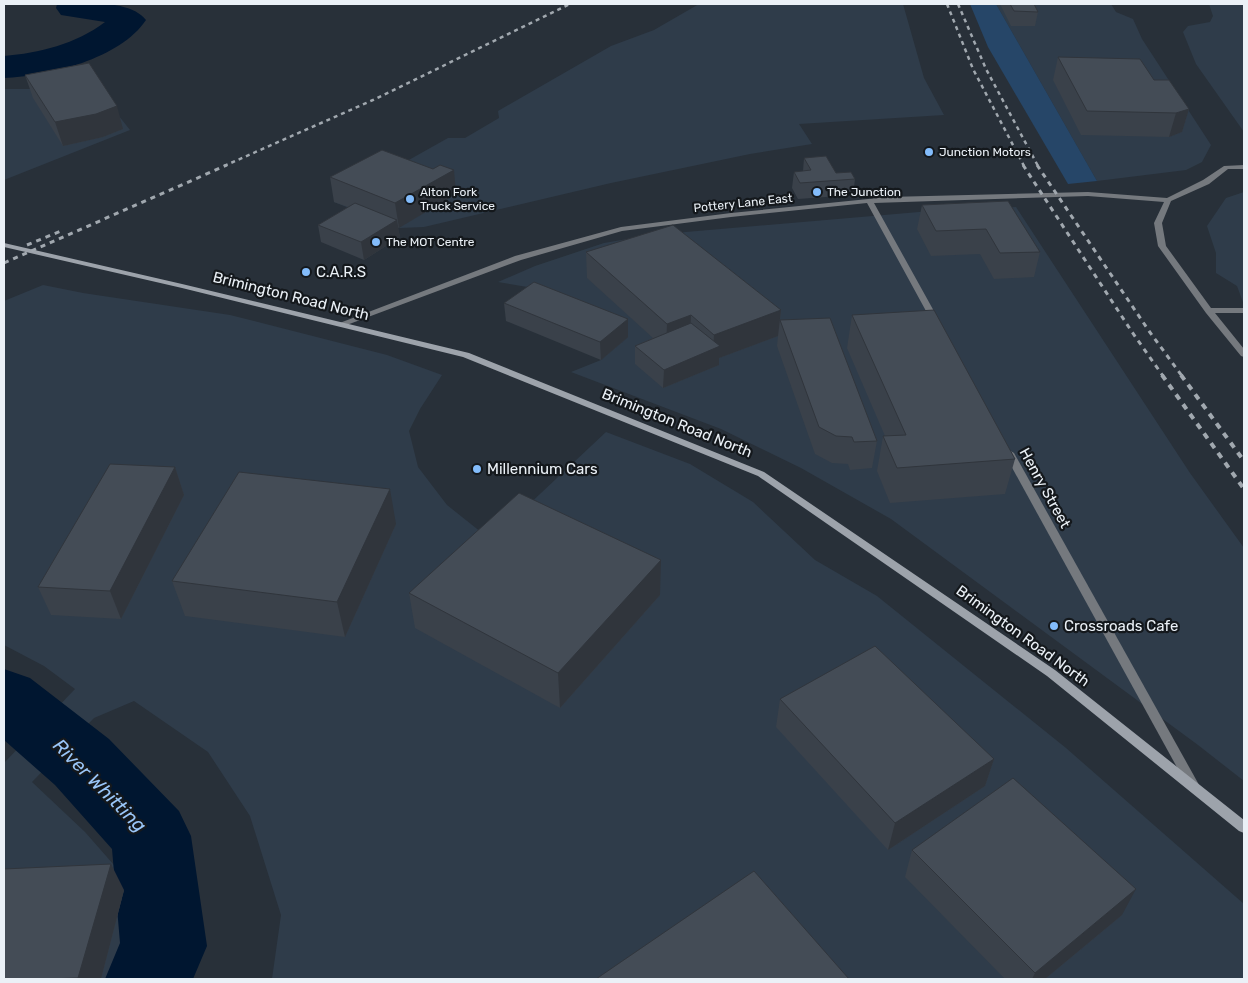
<svg xmlns="http://www.w3.org/2000/svg" width="1248" height="983" font-family="Rubik,sans-serif">
<style>
.built{fill:#2f3c4a}
.green{fill:#264668}
.lines{fill:none;stroke-linecap:round;stroke-linejoin:round}
.river{fill:#001630;fill-rule:evenodd}
.street{fill:#75797e;fill-rule:evenodd}
.secondary{fill:#9da3ab;fill-rule:evenodd}
.rail-far2{stroke:#a1a8af;stroke-width:2.5;stroke-dasharray:4 4;stroke-linecap:butt}
.rail-far1{stroke:#a1a8af;stroke-width:3;stroke-dasharray:5 5;stroke-linecap:butt}
.rail{stroke:#a1a8af;stroke-width:4;stroke-dasharray:6 6;stroke-linecap:butt}
.wall{fill:#3a414a}
.shaded-wall{fill:#30353c}
.building{fill:#444c56;stroke:#30353c}
.poi-dot{fill:#83bcfb;stroke:#14181c;stroke-width:2}
.labels{text-anchor:middle;stroke-width:4.5;stroke-linejoin:round;paint-order:stroke}
.far-poi-label{font-size:12px;fill:#ebf1f7;stroke:#14181c;text-anchor:start}
.far-street-label{font-size:12px;fill:#ebf1f7;stroke:#14181c}
.poi-label{font-size:15px;fill:#ebf1f7;stroke:#14181c;text-anchor:start}
.street-label{font-size:15px;fill:#ebf1f7;stroke:#14181c}
.near-water-label{font-size:19px;font-style:italic;fill:#9ac6f8;stroke:#14181c}
</style>
<rect width="100%" height="100%" fill="#283039"/>
<g class="built">
<polygon points="699,4 903,4 924,78 944,115 799,124 812,144 750,154 611,183 424,227 399,228 334,202 448,138 465,138 499,118 498,111 611,46 654,30"/>
<polygon points="996,4 1111,4 1116,12 1133,19 1142,39 1211,145 1202,162 1186,170 1097,181"/>
<polygon points="1209,4 1244,4 1244,132 1196,64 1183,32 1188,26 1210,22 1213,16"/>
<polygon points="92,82 130,130 4,180 4,89 29,89"/>
<polygon points="1244,192 1244,305 1237,286 1216,273 1216,253 1207,226 1226,198"/>
<polygon points="1016,207 1190,473 1244,548 1244,781 1198,745 891,519 801,468 721,429 571,372 601,360 628,337 557,292 498,282 535,266 604,243 651,235 919,212"/>
<polygon points="43,285 83,293 230,315 387,355 442,375 420,409 409,431 418,467 447,505 491,540 606,432 690,464 753,502 815,560 877,596 1066,748 1244,904 1244,979 272,979 281,915 250,816 208,752 134,701 94,718 32,782 85,832 135,889 125,967 121,979 4,979 4,763 75,689 44,666 4,645 4,301"/>
</g>
<polygon class="green" points="970,4 996,4 1097,181 1068,184 988,47"/>
<g class="lines">
<g class="river">
<path d="M57 4C82 2 131 0 146 20 120 59 49 76 4 78V56C39 53 76 44 105 22L61 15 56 8Z"/>
<polygon points="4,669 30,678 109,739 179,811 191,836 207,946 193,979 105,979 120,943 112,849 55,785 4,740"/>
</g>
<g class="street">
<polygon points="1244,165 1244,169 1228,169 1209,184 1171,201 1162,223 1166,246 1211,308 1244,308 1244,313 1215,313 1244,349 1244,357 1241,356 1206,313 1158,246 1154,223 1164,202 1088,196 874,203 940,322 936,325 932,322 867,203 731,217 622,231 521,260 344,326 341,327 337,324 515,256 621,227 731,213 888,197 1088,192 1167,198 1203,180 1224,166"/>
<polygon points="1009,450 1014,453 1198,783 1200,787 1198,791 1194,792 1190,791 1004,453"/>
</g>
<polygon class="secondary" points="4,243 182,284 469,353 764,472 1055,670 1244,820 1244,833 1239,831 1047,676 758,476 463,357 182,288 4,247"/>
<g class="rail-far2">
<polyline points="947,4 973,69 1024,166"/>
<polyline points="958,4 986,69 1038,166"/>
<polyline points="224,166 373,100 570,4"/>
</g>
<g class="rail-far1">
<polyline points="1023,165 1132,332 1163,376"/>
<polyline points="1037,165 1149,331 1182,376"/>
<polyline points="27,245 61,231"/>
<polyline points="4,263 227,165"/>
</g>
<g class="rail">
<polyline points="1162,375 1244,489"/>
<polyline points="1181,375 1244,461"/>
</g>
</g>
<g class="wall">
<polygon points="1000,4 1034,4 1038,12 1035,26 1011,26"/>
<polygon points="1058,57 1154,80 1189,109 1182,132 1169,137 1081,135 1053,80"/>
<polygon points="25,75 123,129 103,137 63,146 33,98"/>
<polygon points="804,158 836,173 855,179 853,195 798,199 792,188 794,172 803,171"/>
<polygon points="330,177 456,194 398,228 400,237 364,260 321,242 318,225 348,207 334,202"/>
<polygon points="1008,201 1040,252 1034,277 994,279 980,254 931,256 917,229 922,205"/>
<polygon points="586,252 781,310 780,320 877,441 872,468 850,470 848,464 832,463 815,454 777,346 778,336 719,358 719,365 663,388 635,364 635,346 653,338 587,278"/>
<polygon points="504,303 628,319 628,337 601,360 506,321"/>
<polygon points="852,315 1015,459 1005,494 890,503 877,471 883,436 885,436 847,348"/>
<polygon points="175,467 184,495 121,619 51,615 38,587"/>
<polygon points="396,524 345,637 185,616 172,581"/>
<polygon points="409,593 660,595 560,708 415,628"/>
<polygon points="780,699 994,759 985,786 888,850 776,727"/>
<polygon points="912,850 1122,915 1045,979 1005,979 905,877"/>
<polygon points="124,890 101,979 4,979"/>
</g>
<g class="shaded-wall">
<polygon points="117,106 123,129 103,137 63,146 55,122"/>
<polygon points="1189,109 1182,132 1169,137 1176,113"/>
<polygon points="454,170 456,194 399,228 395,203"/>
<polygon points="397,220 400,237 364,260 361,242"/>
<polygon points="781,310 778,336 719,358 719,365 663,388 664,370 713,349 714,335"/>
<polygon points="691,315 690,341 666,350 667,324"/>
<polygon points="628,319 628,337 601,360 600,342"/>
<polygon points="175,467 184,495 121,619 110,591"/>
<polygon points="390,489 396,524 345,637 337,602"/>
<polygon points="661,560 660,595 560,708 558,673"/>
<polygon points="994,759 985,786 888,850 895,823"/>
<polygon points="111,864 124,890 101,979 79,979 78,978"/>
<polygon points="1136,889 1122,915 1045,979 1032,979 1035,973"/>
</g>
<g class="building">
<polygon points="1010,4 1034,4 1038,12 1014,11"/>
<polygon points="1058,57 1140,59 1154,80 1169,80 1189,109 1176,113 1087,111"/>
<polygon points="89,63 117,106 96,114 55,122 25,75"/>
<polygon points="382,150 433,169 440,165 454,170 395,203 330,177"/>
<polygon points="826,156 836,173 851,172 855,179 800,183 794,172 811,170 804,158"/>
<polygon points="1008,201 1040,252 1000,253 986,229 936,231 922,205"/>
<polygon points="355,203 397,220 361,242 318,225"/>
<polygon points="673,225 781,310 714,335 691,315 667,324 586,252"/>
<polygon points="534,282 628,319 600,342 504,303"/>
<polygon points="934,310 1015,459 897,468 883,436 906,435 852,315"/>
<polygon points="830,318 877,441 854,442 852,437 836,436 819,427 780,320"/>
<polygon points="691,323 720,346 664,370 635,346"/>
<polygon points="110,464 175,467 110,591 38,587"/>
<polygon points="239,472 390,489 337,602 172,581"/>
<polygon points="519,493 661,560 558,673 409,593"/>
<polygon points="875,646 994,759 895,823 780,699"/>
<polygon points="1013,778 1136,889 1035,973 912,850"/>
<polygon points="111,864 78,978 46,979 4,979 4,869"/>
<polygon points="754,871 849,979 596,979"/>
</g>
<g class="poi-dot">
<circle cx="929" cy="152" r="5"/>
<circle cx="817" cy="192" r="5"/>
<circle cx="410" cy="199" r="5"/>
<circle cx="376" cy="242" r="5"/>
<circle cx="306" cy="272" r="5"/>
<circle cx="477" cy="469" r="5"/>
<circle cx="1054" cy="626" r="5"/>
</g>
<g class="labels">
<g class="far-poi-label">
<text x="939" y="156">Junction Motors</text>
<text x="420" y="196">Alton Fork<tspan x="420" dy="14">Truck Service</tspan></text>
<text x="827" y="196">The Junction</text>
<text x="386" y="246">The MOT Centre</text>
</g>
<g class="far-street-label">
<text transform="translate(743 203) rotate(-6)" y="4">Pottery Lane East</text>
</g>
<g class="poi-label">
<text x="316" y="277">C.A.R.S</text>
<text x="487" y="474">Millennium Cars</text>
<text x="1064" y="631">Crossroads Cafe</text>
</g>
<g class="street-label">
<text transform="translate(291 296) rotate(14)" y="5">Brimington Road North</text>
<text transform="translate(677 423) rotate(22)" y="5">Brimington Road North</text>
<text transform="translate(1045 488) rotate(61)" y="5">Henry Street</text>
<text transform="translate(1023 636) rotate(36)" y="5">Brimington Road North</text>
</g>
<g class="near-water-label">
<text transform="translate(100 785) rotate(45)" y="7">River Whitting</text>
</g>
</g>
<rect width="1248" height="983" fill="none" stroke="#ebf1f7" stroke-width="10"/>
</svg>
